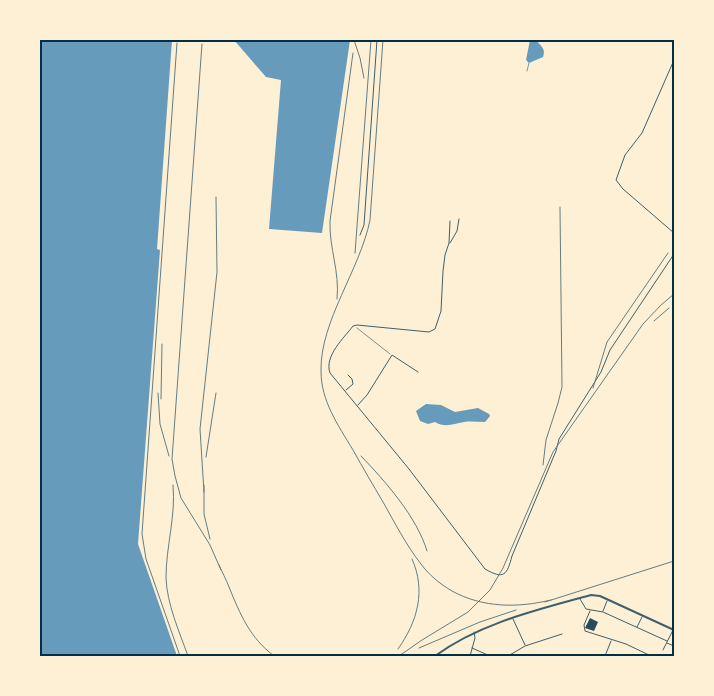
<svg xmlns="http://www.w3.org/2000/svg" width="714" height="696" font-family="'Open Sans',sans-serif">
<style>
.water{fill:#669bbc}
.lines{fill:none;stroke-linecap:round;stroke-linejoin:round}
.stream{stroke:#669bbc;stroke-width:1}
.building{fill:#264d5e}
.path{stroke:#003049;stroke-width:0.5}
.minor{stroke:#3f606c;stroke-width:1}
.tertiary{stroke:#3f606c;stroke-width:2}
.rail{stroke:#657d81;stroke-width:1}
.neatline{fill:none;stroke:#003049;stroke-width:2}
</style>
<rect width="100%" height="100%" fill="#fdf0d5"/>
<g class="water">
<polygon points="40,40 172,40 157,249 160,250 138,544 177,656 40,656"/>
<polygon points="234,40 350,40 322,233 269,229 281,80 266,77"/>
<path d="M530 40H536C541 47 546 48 543 57L529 63 526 60Z"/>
<path d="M426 404 441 405 455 412 478 408 489 414 490 416 485 422C478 422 470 421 464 422 453 424 445 428 435 422L428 424 420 421 416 411Z"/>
</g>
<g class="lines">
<polyline class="stream" points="527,71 529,63"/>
</g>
<polygon class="building" points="590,618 598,622 594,631 585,628"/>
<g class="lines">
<polyline class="path" points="357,328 390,354"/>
<g class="minor">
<polyline points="674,60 642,133 625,155 616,180 623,189 674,233"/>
<path d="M450 221 449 243 445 255 443 271 441 311 435 329 429 332 357 325 353 326C344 338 324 356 330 373L409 469 485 569C504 580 507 575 512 556L556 451 559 439 601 372 610 350 674 254"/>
<polyline points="360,235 364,225 377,40"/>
<polyline points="450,243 457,231 459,219"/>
<polyline points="346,390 353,384 352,379 348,375"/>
<polyline points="358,405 367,395 392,355 418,372"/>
<polyline points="580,599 586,609 603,612 667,641"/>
<polyline points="590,611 584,625 585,631 626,644 651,656"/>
<polyline points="603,611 607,601"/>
<polyline points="513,619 525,645"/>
<polyline points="637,627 642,617"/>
<polyline points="667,643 674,646"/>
<polyline points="472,648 490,656"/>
<polyline points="663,650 673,630"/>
<polyline points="470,656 475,638 474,632"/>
<polyline points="508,656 525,646 562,634"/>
<polyline points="605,656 611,641"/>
</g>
<path class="tertiary" d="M435 656C480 623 537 610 591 595L600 596 674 630"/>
<g class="rail">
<polyline points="354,40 360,58 364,78"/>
<path d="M383 40 370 220C360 270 320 321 321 371 321 401 338 425 353 450 363 468 373 485 383 502 395 523 406 545 421 564 429 575 440 584 452 591 483 608 518 608 551 600"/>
<polyline points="177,43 142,534 146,559 180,656"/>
<polyline points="202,44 172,459 175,476 181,498 210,545 221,570"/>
<polyline points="355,253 371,40"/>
<path d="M337 299C340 272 329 248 330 221L353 53"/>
<polyline points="654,321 669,308"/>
<polyline points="593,388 607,342 668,253"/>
<polyline points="158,393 160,424 169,456"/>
<polyline points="161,399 162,344"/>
<path d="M361 456C385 481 417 517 427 551"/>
<polyline points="206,457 216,393"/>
<polyline points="543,465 546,440 558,403 562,387 560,207"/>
<path d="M173 485C176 516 166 546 166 578 167 604 179 631 188 656"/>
<polyline points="204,485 204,514 210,539"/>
<polyline points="204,492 200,429 217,272 216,197"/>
<path d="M219 565C222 572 226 579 229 587 240 614 250 638 274 656"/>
<polyline points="545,602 674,561"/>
<polyline points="419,648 480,622 516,610"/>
<path d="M398 649C418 621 426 590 412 559"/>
<polyline points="399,656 422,640 468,612 490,590 503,568 553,452 643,324 661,305 674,294"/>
</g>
</g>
<rect width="714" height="696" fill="none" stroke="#fdf0d5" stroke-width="82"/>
<rect x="41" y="41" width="632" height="614" class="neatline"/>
</svg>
